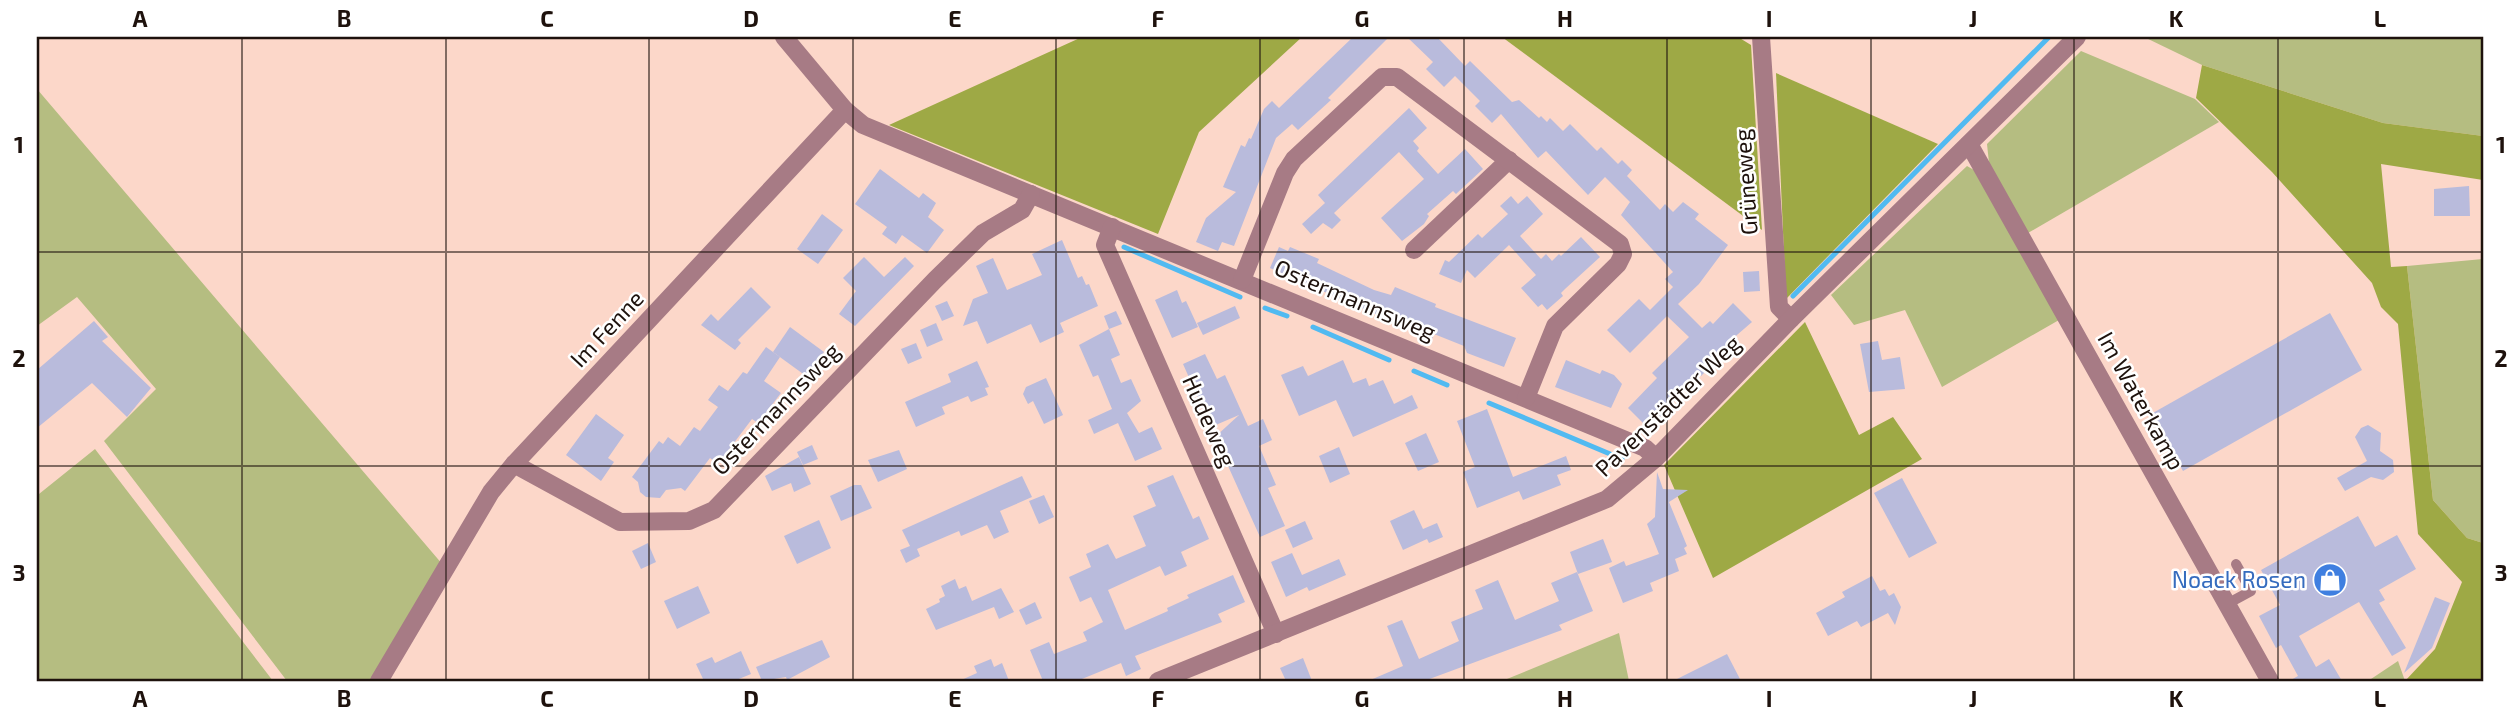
<svg xmlns="http://www.w3.org/2000/svg" width="2520" height="718" font-family="'Exo 2',sans-serif">
<style>
.green{fill:#b5bd81}
.forest{fill:#9ea945}
.lines{fill:none;stroke-linecap:round;stroke-linejoin:round}
.stream{stroke:#51baf1;stroke-width:5}
.building{fill:#b9bbdc}
.lane{stroke:#a77b85;stroke-width:10}
.street{stroke:#a77b85;stroke-width:18}
.grid{fill:none;stroke:#1e120d;stroke-width:2;stroke-opacity:0.55}
.labels{text-anchor:middle;stroke-width:5;stroke-linejoin:round;paint-order:stroke}
.street-label{font-size:23px;fill:#1e120d;stroke:#fff}
.shop-label{font-size:23px;fill:#366cbe;stroke:#fff;text-anchor:end}
.neatline{fill:none;stroke:#1e120d;stroke-width:2.5}
.grid-label{font-size:23px;text-anchor:middle;font-weight:bold;fill:#1e120d}
</style>
<rect width="100%" height="100%" fill="#fcd7c9"/>
<g class="green">
<polygon points="2144,37 2483,37 2483,136 2383,123 2202,65"/>
<polygon points="2081,51 2195,99 2219,122 2028,233 1989,163 1987,144"/>
<polygon points="37,89 443,565 374,681 287,681 104,441 156,389 77,297 37,326"/>
<polygon points="1967,166 1974,170 2059,320 1942,387 1905,310 1854,325 1831,295"/>
<polygon points="2483,259 2483,543 2467,538 2433,500 2407,266"/>
<polygon points="95,449 273,681 37,681 37,492 39,494"/>
<polygon points="1619,633 1629,681 1502,681"/>
<polygon points="2398,661 2405,681 2368,681"/>
</g>
<g class="forest">
<polygon points="1082,37 1302,37 1199,132 1158,234 889,125"/>
<polygon points="1502,37 1738,37 1751,45 1762,230"/>
<polygon points="2202,65 2383,123 2483,136 2483,180 2381,164 2391,267 2407,266 2433,500 2467,538 2483,543 2483,681 2405,681 2435,649 2462,582 2418,534 2398,324 2381,307 2372,283 2272,172 2196,98"/>
<polygon points="1776,73 1938,144 1786,299"/>
<polygon points="1805,322 1859,435 1893,417 1922,459 1713,578 1664,465"/>
</g>
<g class="lines">
<g class="stream">
<polyline points="1124,247 1240,297"/>
<polyline points="1793,296 2049,37"/>
<polyline points="1265,308 1287,316"/>
<polyline points="1313,327 1389,360"/>
<polyline points="1414,371 1447,385"/>
<polyline points="1489,403 1622,459"/>
</g>
</g>
<g class="building">
<polygon points="1353,37 1389,37 1328,98 1331,100 1298,130 1292,124 1276,138 1234,246 1222,242 1218,251 1196,242 1206,218 1236,192 1223,187 1241,145 1245,147 1249,138 1251,139 1264,109 1272,101 1279,108"/>
<polygon points="1407,37 1437,37 1465,66 1470,61 1512,102 1519,100 1539,118 1541,116 1547,122 1550,118 1563,131 1570,124 1597,151 1601,147 1618,164 1622,160 1632,170 1627,176 1660,210 1665,204 1673,212 1683,202 1699,214 1695,219 1728,245 1699,284 1678,304 1702,328 1710,321 1713,324 1733,303 1752,322 1730,341 1709,364 1711,366 1701,376 1699,374 1649,429 1628,408 1657,378 1652,373 1689,337 1667,316 1630,353 1607,330 1639,299 1650,310 1673,287 1665,279 1673,272 1621,215 1630,202 1605,177 1588,195 1546,151 1538,158 1501,114 1492,123 1475,106 1480,101 1455,76 1444,87 1426,69 1433,62"/>
<polygon points="1409,108 1427,128 1413,141 1419,148 1417,151 1438,174 1465,149 1483,169 1456,194 1453,191 1427,214 1429,216 1424,224 1402,241 1381,218 1424,179 1399,152 1334,213 1341,220 1332,229 1323,223 1311,234 1302,224 1325,203 1318,195"/>
<polygon points="880,169 919,198 923,193 936,203 928,217 944,230 927,253 902,235 896,244 882,234 887,227 855,204"/>
<polygon points="2469,186 2470,216 2434,216 2434,189"/>
<polygon points="1511,196 1518,204 1527,196 1543,214 1520,236 1541,259 1546,254 1552,261 1559,254 1561,256 1581,237 1600,257 1565,289 1561,293 1563,296 1547,310 1542,304 1538,307 1521,288 1536,275 1509,245 1475,278 1467,270 1461,283 1439,274 1445,260 1449,262 1478,234 1482,238 1508,214 1500,206"/>
<polygon points="822,214 843,230 818,264 797,249"/>
<polygon points="1062,240 1078,278 1082,276 1086,285 1089,284 1098,306 1060,323 1064,332 1040,343 1031,324 987,344 977,321 963,326 973,299 988,293 976,266 993,258 1007,290 1042,275 1032,254"/>
<polygon points="1279,247 1288,251 1290,247 1319,259 1317,263 1374,290 1391,295 1395,287 1436,304 1435,307 1516,338 1504,367 1467,353 1464,346 1434,334 1432,339 1270,268"/>
<polygon points="864,257 884,277 905,257 914,266 855,326 839,314 856,291 843,278"/>
<polygon points="1759,271 1760,291 1744,292 1743,272"/>
<polygon points="751,287 771,307 738,340 741,343 735,350 701,325 711,314 718,321"/>
<polygon points="1177,290 1182,303 1186,301 1198,327 1172,338 1155,300"/>
<polygon points="947,301 954,316 942,321 935,306"/>
<polygon points="1235,306 1240,318 1203,335 1197,323"/>
<polygon points="1116,311 1122,324 1109,329 1104,316"/>
<polygon points="2330,313 2362,370 2183,471 2151,414"/>
<polygon points="94,321 108,337 102,341 151,388 127,417 92,383 37,428 37,370"/>
<polygon points="936,323 943,340 927,347 920,330"/>
<polygon points="790,327 824,352 806,376 773,352"/>
<polygon points="1109,329 1120,355 1111,359 1121,383 1131,379 1141,401 1127,413 1139,433 1152,427 1162,449 1135,461 1118,423 1094,434 1088,420 1112,409 1098,375 1093,377 1079,345"/>
<polygon points="1878,341 1882,360 1900,357 1905,389 1869,392 1860,344"/>
<polygon points="916,343 922,358 908,364 901,349"/>
<polygon points="766,347 780,357 764,381 781,393 758,423 752,419 718,464 710,458 685,491 681,488 666,490 660,498 646,497 640,492 638,482 632,477 659,441 663,444 668,437 680,446 694,427 700,431 718,407 708,400 719,385 728,391 743,372 747,374"/>
<polygon points="1205,354 1217,379 1225,375 1248,426 1263,419 1272,440 1259,446 1276,485 1268,488 1285,526 1260,537 1215,437 1239,415 1211,427 1183,364"/>
<polygon points="1343,360 1353,383 1366,378 1369,386 1383,380 1394,404 1412,395 1418,408 1353,437 1336,400 1299,416 1281,375 1303,366 1308,376"/>
<polygon points="1566,360 1600,374 1602,370 1614,375 1622,384 1611,408 1555,387"/>
<polygon points="977,361 989,387 985,388 988,395 971,402 968,396 942,407 945,414 916,427 905,402 951,382 948,374"/>
<polygon points="1046,378 1063,415 1044,424 1033,401 1028,404 1023,394 1026,387"/>
<polygon points="1487,409 1513,477 1566,456 1571,470 1557,475 1561,485 1523,500 1519,491 1477,508 1463,472 1475,467 1457,421"/>
<polygon points="596,414 624,435 608,458 614,462 601,481 566,455"/>
<polygon points="2368,425 2381,433 2380,451 2393,460 2394,472 2383,480 2371,477 2345,491 2337,478 2367,461 2355,437 2361,428"/>
<polygon points="1426,433 1439,462 1418,471 1405,443"/>
<polygon points="812,445 818,459 803,465 797,452"/>
<polygon points="1339,447 1350,474 1330,483 1319,456"/>
<polygon points="899,450 907,469 878,482 868,460"/>
<polygon points="799,457 811,484 794,492 791,483 772,491 765,476"/>
<polygon points="1657,472 1663,489 1688,490 1669,502 1687,546 1684,548 1687,554 1675,559 1679,571 1650,583 1653,591 1623,603 1609,568 1624,561 1626,566 1659,554 1647,524 1655,517"/>
<polygon points="1173,475 1193,519 1199,516 1209,539 1181,552 1187,566 1165,576 1160,566 1108,590 1125,630 1168,611 1167,608 1189,598 1187,595 1233,575 1245,602 1218,614 1222,622 1135,656 1141,669 1126,676 1121,663 1077,681 1043,681 1030,650 1049,642 1054,654 1087,641 1083,632 1103,622 1091,597 1080,602 1069,577 1091,567 1086,554 1108,544 1116,559 1146,546 1133,516 1156,506 1147,486"/>
<polygon points="1022,476 1032,497 1000,511 1009,532 994,539 987,525 961,536 959,531 917,549 920,556 906,563 900,550 910,546 902,530"/>
<polygon points="1902,478 1937,543 1909,558 1874,493"/>
<polygon points="854,485 861,485 872,508 841,521 830,496"/>
<polygon points="1044,495 1054,517 1039,524 1029,501"/>
<polygon points="1414,510 1423,529 1437,523 1443,537 1429,543 1427,539 1403,550 1390,521"/>
<polygon points="2358,516 2375,547 2397,535 2416,569 2379,590 2385,600 2379,603 2406,648 2392,656 2359,602 2299,636 2316,667 2329,659 2342,681 2289,681 2298,676 2281,645 2276,648 2259,616 2280,605 2261,570"/>
<polygon points="819,520 831,548 797,564 784,536"/>
<polygon points="1305,521 1313,539 1293,548 1285,530"/>
<polygon points="1603,539 1612,562 1578,574 1570,552"/>
<polygon points="648,543 656,562 641,569 632,551"/>
<polygon points="1292,553 1302,575 1339,559 1346,575 1309,591 1307,587 1286,597 1271,562"/>
<polygon points="1577,572 1593,611 1559,625 1562,630 1424,681 1368,681 1403,666 1387,626 1402,620 1419,659 1459,641 1451,622 1483,609 1475,590 1498,580 1515,620 1559,601 1551,583"/>
<polygon points="1872,576 1880,591 1885,589 1889,596 1894,593 1901,607 1895,625 1888,613 1861,627 1857,621 1828,636 1816,613 1845,597 1842,592"/>
<polygon points="955,579 959,589 966,586 972,601 1001,588 1014,612 999,619 994,607 936,630 926,609 940,602 939,599 945,596 941,586"/>
<polygon points="698,586 710,613 677,629 664,601"/>
<polygon points="2435,597 2450,603 2432,648 2404,673"/>
<polygon points="1035,602 1042,618 1026,625 1019,610"/>
<polygon points="822,640 830,657 787,680 786,677 762,681 756,667"/>
<polygon points="741,651 751,674 734,681 704,681 696,664 712,657 715,663"/>
<polygon points="1727,654 1741,681 1673,681"/>
<polygon points="1303,658 1312,681 1286,681 1280,668"/>
<polygon points="991,659 994,667 1002,663 1009,681 959,681 977,673 974,666"/>
</g>
<g class="lines">
<polyline class="lane" points="2227,604 2251,591 2236,564"/>
<g class="street">
<polyline points="784,37 845,110 863,125 1645,448 1656,458"/>
<polyline points="1761,37 1779,307 1791,319"/>
<polyline points="1969,144 2270,681"/>
<polyline points="1112,227 1105,245 1276,634"/>
<polyline points="1414,250 1509,160"/>
<polyline points="1242,280 1285,173 1294,159 1382,77 1397,77 1620,244 1623,254 1618,264 1555,326 1526,398"/>
<polyline points="514,464 620,522 689,521 714,510 935,280 983,233 1022,210 1031,194"/>
<polyline points="379,681 491,492 514,464 845,110"/>
<polyline points="1158,681 1607,499 1656,458 1791,319 2077,37"/>
</g>
</g>
<path class="grid" d="M242 37V681M446 37V681M649 37V681M853 37V681M1056 37V681M1260 37V681M1464 37V681M1667 37V681M1871 37V681M2074 37V681M2278 37V681M37 252H2483M37 466H2483"/>
<defs>
<g id="shop-disc" transform="scale(1.75)"><circle r="9.5" fill="#3f7fe0" stroke="#fff"/><path d="M-5-2.5h2.3a2.7 3.5 0 0 1 5.4 0H5L5.5 6h-11ZM-1.5-2.5h3a1.5 2.3 0 0 0-3 0Z" fill="#fff"/></g>
</defs>
<g fill-rule="evenodd">
<use href="#shop-disc" x="2330" y="580"/>
</g>
<g class="labels">
<g class="street-label">
<text transform="translate(1746 182) rotate(-94)" y="8">Grüneweg</text>
<text transform="translate(1355 300) rotate(23)" y="8">Ostermannsweg</text>
<text transform="translate(607 329) rotate(-47)" y="8">Im Fenne</text>
<text transform="translate(2141 401) rotate(61)" y="8">Im Waterkamp</text>
<text transform="translate(1668 406) rotate(-44)" y="8">Pavenstädter Weg</text>
<text transform="translate(776 409) rotate(-46)" y="8">Ostermannsweg</text>
<text transform="translate(1209 421) rotate(66)" y="8">Hudeweg</text>
</g>
<g class="shop-label">
<text x="2306" y="588">Noack Rosen</text>
</g>
</g>
<rect width="2520" height="718" fill="none" stroke="#ffffff" stroke-width="77"/>
<rect x="38" y="38" width="2444" height="642" class="neatline"/>
<g class="grid-label">
<text x="140" y="27">A</text>
<text x="344" y="27">B</text>
<text x="547" y="27">C</text>
<text x="751" y="27">D</text>
<text x="955" y="27">E</text>
<text x="1158" y="27">F</text>
<text x="1362" y="27">G</text>
<text x="1565" y="27">H</text>
<text x="1769" y="27">I</text>
<text x="1973" y="27">J</text>
<text x="2176" y="27">K</text>
<text x="2380" y="27">L</text>
<text x="19" y="153">1</text>
<text x="2501" y="153">1</text>
<text x="19" y="367">2</text>
<text x="2501" y="367">2</text>
<text x="19" y="581">3</text>
<text x="2501" y="581">3</text>
<text x="140" y="707">A</text>
<text x="344" y="707">B</text>
<text x="547" y="707">C</text>
<text x="751" y="707">D</text>
<text x="955" y="707">E</text>
<text x="1158" y="707">F</text>
<text x="1362" y="707">G</text>
<text x="1565" y="707">H</text>
<text x="1769" y="707">I</text>
<text x="1973" y="707">J</text>
<text x="2176" y="707">K</text>
<text x="2380" y="707">L</text>
</g>
</svg>
